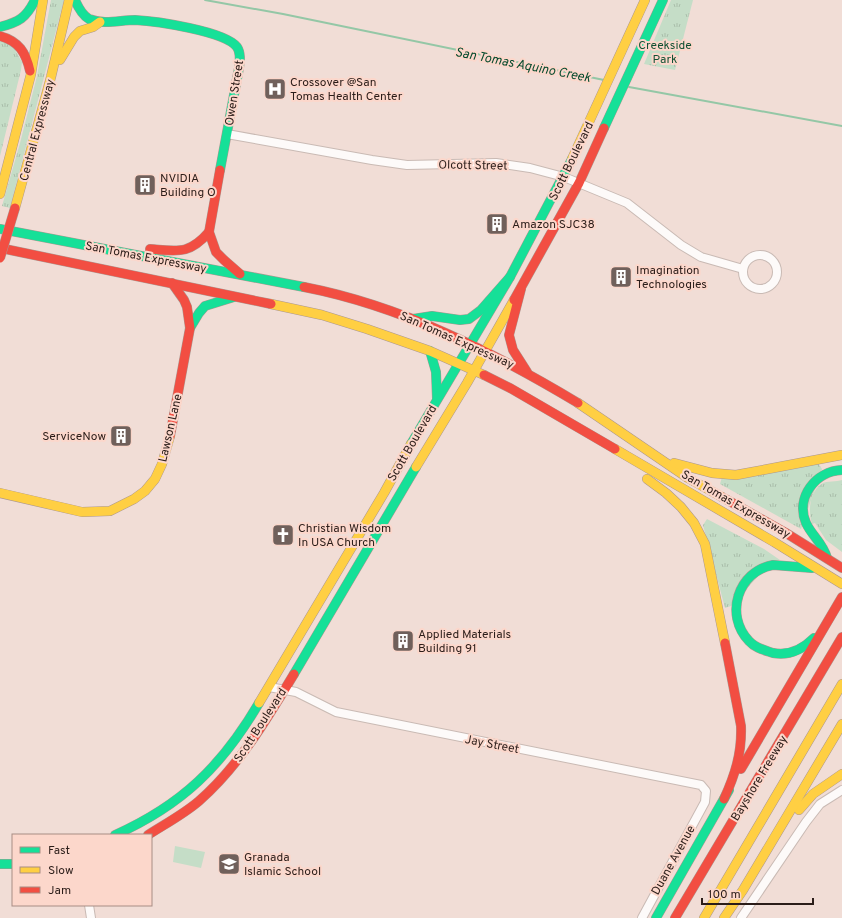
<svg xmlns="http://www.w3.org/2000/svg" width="842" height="918" font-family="Overpass,sans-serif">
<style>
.grass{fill:url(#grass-tufts)}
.pitch{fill:#c5ddc7}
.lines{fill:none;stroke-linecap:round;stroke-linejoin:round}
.stream{stroke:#94c7a6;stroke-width:2}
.street-casing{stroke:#c9bab4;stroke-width:10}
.fast-casing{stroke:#ac9790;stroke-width:10}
.slow-casing{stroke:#ac9790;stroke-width:10}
.jam-casing{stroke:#ac9790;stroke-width:10}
.street{stroke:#fdfaf9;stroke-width:8}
.fast{stroke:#16e098;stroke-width:9}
.slow{stroke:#ffcf43;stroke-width:9}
.jam{stroke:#f24e42;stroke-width:9}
.jam-bridge-casing{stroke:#ac9790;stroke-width:10;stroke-linecap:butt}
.jam-bridge{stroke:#f24e42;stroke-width:9}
.labels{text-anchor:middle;stroke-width:4;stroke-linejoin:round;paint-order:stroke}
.park-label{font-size:12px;fill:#105133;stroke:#fcd7cb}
.poi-label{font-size:12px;fill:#2b1d19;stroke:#fcd7cb;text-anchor:start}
.street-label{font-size:12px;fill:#2b1d19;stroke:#fcd7cb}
.water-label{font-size:13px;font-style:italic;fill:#064a2d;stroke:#fcd7cb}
</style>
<defs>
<pattern id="grass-tufts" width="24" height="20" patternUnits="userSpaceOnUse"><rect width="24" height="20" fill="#c5ddc7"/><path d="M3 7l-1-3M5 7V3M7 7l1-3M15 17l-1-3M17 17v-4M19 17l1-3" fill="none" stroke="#a9bdaa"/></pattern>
</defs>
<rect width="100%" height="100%" fill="#f1ddd6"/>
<g class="grass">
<polygon points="51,0 64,0 10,208 2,206 20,143 37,76"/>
<polygon points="671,0 693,0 675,70 644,64"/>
<polygon points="0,41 12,45 22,62 21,70 0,156"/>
<polygon points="818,463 822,469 801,529 720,484 722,477"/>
<path d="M842 480V552L826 540 815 523 812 524C808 511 809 491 823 483 826 481 837 482 842 480Z"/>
<polygon points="707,519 764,549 780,560 772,561 731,606 725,608 703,525"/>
</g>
<polygon class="pitch" points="175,846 205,852 201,868 173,862"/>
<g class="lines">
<g class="stream">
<polyline points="205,0 283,14 604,80"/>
<polyline points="629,87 842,126"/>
</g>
<g class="street-casing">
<g id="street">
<polyline points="227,134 372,160 407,165 496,163 530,168 564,177 627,203 681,245 701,257 743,269"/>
<circle cx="760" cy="272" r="17"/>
<polyline points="269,687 296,692 336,712 701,785 706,791 705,802 642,918"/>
<polyline points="89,905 91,918"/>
<polyline points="741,918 806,822 820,804 842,790"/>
</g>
</g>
<g class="fast-casing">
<g id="fast">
<path d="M75 0C78 7 82 15 89 19 104 25 120 20 135 20 155 21 225 31 237 47 241 53 240 61 239 68L220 170"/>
<path d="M0 27C19 22 26 18 35 0"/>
<polyline points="604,128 663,0"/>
<polyline points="0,229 304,287"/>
<polyline points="413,319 432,316 460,320 469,319 481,310 510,277"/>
<polyline points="190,328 199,313 205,306 234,297"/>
<polyline points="430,351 436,372 437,399"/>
<polyline points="411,444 510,277 572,159"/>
<path d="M827 558C823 543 812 536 806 523 795 497 816 471 842 470"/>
<path d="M812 568 773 565C738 571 724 615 749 641 755 648 764 650 773 653 789 656 803 649 814 638"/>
<polyline points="294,674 416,467"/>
<path d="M115 835C182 805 222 766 259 703"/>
<polyline points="0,864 13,864"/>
<polyline points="656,918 729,790"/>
</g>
</g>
<g class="slow-casing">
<g id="slow">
<polyline points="60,60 74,37 80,31 93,27 100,22"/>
<polyline points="572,159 645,0"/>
<polyline points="0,194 31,74 43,0"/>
<polyline points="15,208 51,77 69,0"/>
<polyline points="271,304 322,315 367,329 430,351 484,375"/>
<polyline points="578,403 688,478 722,497"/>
<polyline points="615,449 774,542 842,584"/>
<polyline points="674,463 712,473 736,475 842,455"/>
<polyline points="416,467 467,383 514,300"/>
<polyline points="647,479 666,493 681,507 694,523 705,544 725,643"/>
<polyline points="0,493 82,512 110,511 134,499 145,491 155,479 162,464 170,436"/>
<polyline points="259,703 384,493 411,444"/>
<polyline points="799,810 813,794 842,774"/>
<polyline points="704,918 842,684"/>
<polyline points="724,918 743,890 842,724"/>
</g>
</g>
<g class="jam-casing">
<g id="jam">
<path d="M0 36C19 41 26 53 30 71"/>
<polyline points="220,170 209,232 216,252 224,260 240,274"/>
<polyline points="0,248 271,304"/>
<path d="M150 249C178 251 189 255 209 232"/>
<path d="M304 287C402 306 493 352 578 403"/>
<polyline points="521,289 509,335 513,350 527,372"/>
<polyline points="514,300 579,183 604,128"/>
<polyline points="484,375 510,388 615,449"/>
<polyline points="170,436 190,328 187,307 184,300 172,283"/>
<polyline points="722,497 786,533 842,568"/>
<polyline points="741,769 842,597"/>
<path d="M724 799C735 775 742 753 741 726L725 643"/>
<path d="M148 835C165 824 184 814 199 801 239 766 267 719 294 674"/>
<polyline points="675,918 842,637"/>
</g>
</g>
<use href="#street" class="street"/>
<use href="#fast" class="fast"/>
<use href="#slow" class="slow"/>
<use href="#jam" class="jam"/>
<g class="jam-bridge-casing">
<polyline id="jam-bridge" points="0,258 15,208"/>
</g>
<use href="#jam-bridge" class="jam-bridge"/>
</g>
<defs>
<g id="hospital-square" transform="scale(1.15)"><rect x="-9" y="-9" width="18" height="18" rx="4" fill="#70605b" stroke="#fcd7cb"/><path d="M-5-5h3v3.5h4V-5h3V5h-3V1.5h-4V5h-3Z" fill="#fff"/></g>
<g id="building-square" transform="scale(1.15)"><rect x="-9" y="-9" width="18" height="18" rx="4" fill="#70605b" stroke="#fcd7cb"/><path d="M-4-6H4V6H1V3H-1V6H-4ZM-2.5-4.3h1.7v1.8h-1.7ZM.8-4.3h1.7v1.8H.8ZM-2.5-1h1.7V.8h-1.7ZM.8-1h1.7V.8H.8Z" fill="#fff"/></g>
<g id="church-square" transform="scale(1.15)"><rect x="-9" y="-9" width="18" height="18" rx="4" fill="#70605b" stroke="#fcd7cb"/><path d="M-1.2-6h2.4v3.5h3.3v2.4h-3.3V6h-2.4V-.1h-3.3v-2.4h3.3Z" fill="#fff"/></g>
<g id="school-square" transform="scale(1.15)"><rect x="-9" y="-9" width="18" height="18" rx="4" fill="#70605b" stroke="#fcd7cb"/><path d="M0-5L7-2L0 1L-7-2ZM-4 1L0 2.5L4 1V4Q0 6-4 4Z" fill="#fff"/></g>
</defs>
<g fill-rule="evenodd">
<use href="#hospital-square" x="275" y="89"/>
<use href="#building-square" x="145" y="185"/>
<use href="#building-square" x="497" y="224"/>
<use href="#building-square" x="621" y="277"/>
<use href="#building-square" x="121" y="436"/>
<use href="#church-square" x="283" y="535"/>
<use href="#building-square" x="403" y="641"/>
<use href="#school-square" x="229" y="864"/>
</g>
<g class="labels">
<g class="park-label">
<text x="665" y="49">Creekside<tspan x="665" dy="14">Park</tspan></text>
</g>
<g class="poi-label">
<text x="290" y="86">Crossover @San<tspan x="290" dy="14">Tomas Health Center</tspan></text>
<text x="160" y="182">NVIDIA<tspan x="160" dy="14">Building O</tspan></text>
<text x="512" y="228">Amazon SJC38</text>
<text x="636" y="274">Imagination<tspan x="636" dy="14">Technologies</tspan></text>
<text x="106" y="440" text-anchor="end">ServiceNow</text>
<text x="298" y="532">Christian Wisdom<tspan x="298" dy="14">In USA Church</tspan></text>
<text x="418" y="638">Applied Materials<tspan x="418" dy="14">Building 91</tspan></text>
<text x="244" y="861">Granada<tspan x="244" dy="14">Islamic School</tspan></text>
</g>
<g class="street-label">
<text transform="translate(234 93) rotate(-81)" y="4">Owen Street</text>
<text transform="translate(37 130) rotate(-75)" y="4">Central Expressway</text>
<text transform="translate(571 161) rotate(-64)" y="4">Scott Boulevard</text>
<text transform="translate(473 165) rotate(1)" y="4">Olcott Street</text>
<text transform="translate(146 257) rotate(11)" y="4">San Tomas Expressway</text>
<text transform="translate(457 340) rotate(24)" y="4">San Tomas Expressway</text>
<text transform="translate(170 428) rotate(-77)" y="4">Lawson Lane</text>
<text transform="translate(412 443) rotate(-60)" y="4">Scott Boulevard</text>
<text transform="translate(736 504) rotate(30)" y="4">San Tomas Expressway</text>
<text transform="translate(260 725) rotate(-57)" y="4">Scott Boulevard</text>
<text transform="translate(492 744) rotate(11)" y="4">Jay Street</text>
<text transform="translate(759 778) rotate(-59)" y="4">Bayshore Freeway</text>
<text transform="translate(673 860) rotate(-61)" y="4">Duane Avenue</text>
</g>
<g class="water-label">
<text transform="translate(523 64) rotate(11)" y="5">San Tomas Aquino Creek</text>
</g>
</g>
<rect x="12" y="834" width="140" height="72" fill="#fcd7cb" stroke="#a88d84"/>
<rect x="20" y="847" width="20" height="6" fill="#16e098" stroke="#a88d84"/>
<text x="48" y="854" font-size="12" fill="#2b1d19">Fast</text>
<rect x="20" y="867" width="20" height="6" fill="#ffcf43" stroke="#a88d84"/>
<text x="48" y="874" font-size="12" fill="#2b1d19">Slow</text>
<rect x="20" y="887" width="20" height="6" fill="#f24e42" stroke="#a88d84"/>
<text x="48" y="894" font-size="12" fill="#2b1d19">Jam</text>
<path d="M702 898v6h111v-6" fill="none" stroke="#2b1d19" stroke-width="2"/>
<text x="708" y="898" font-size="12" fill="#2b1d19" stroke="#fcd7cb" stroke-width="3" paint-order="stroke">100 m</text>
</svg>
